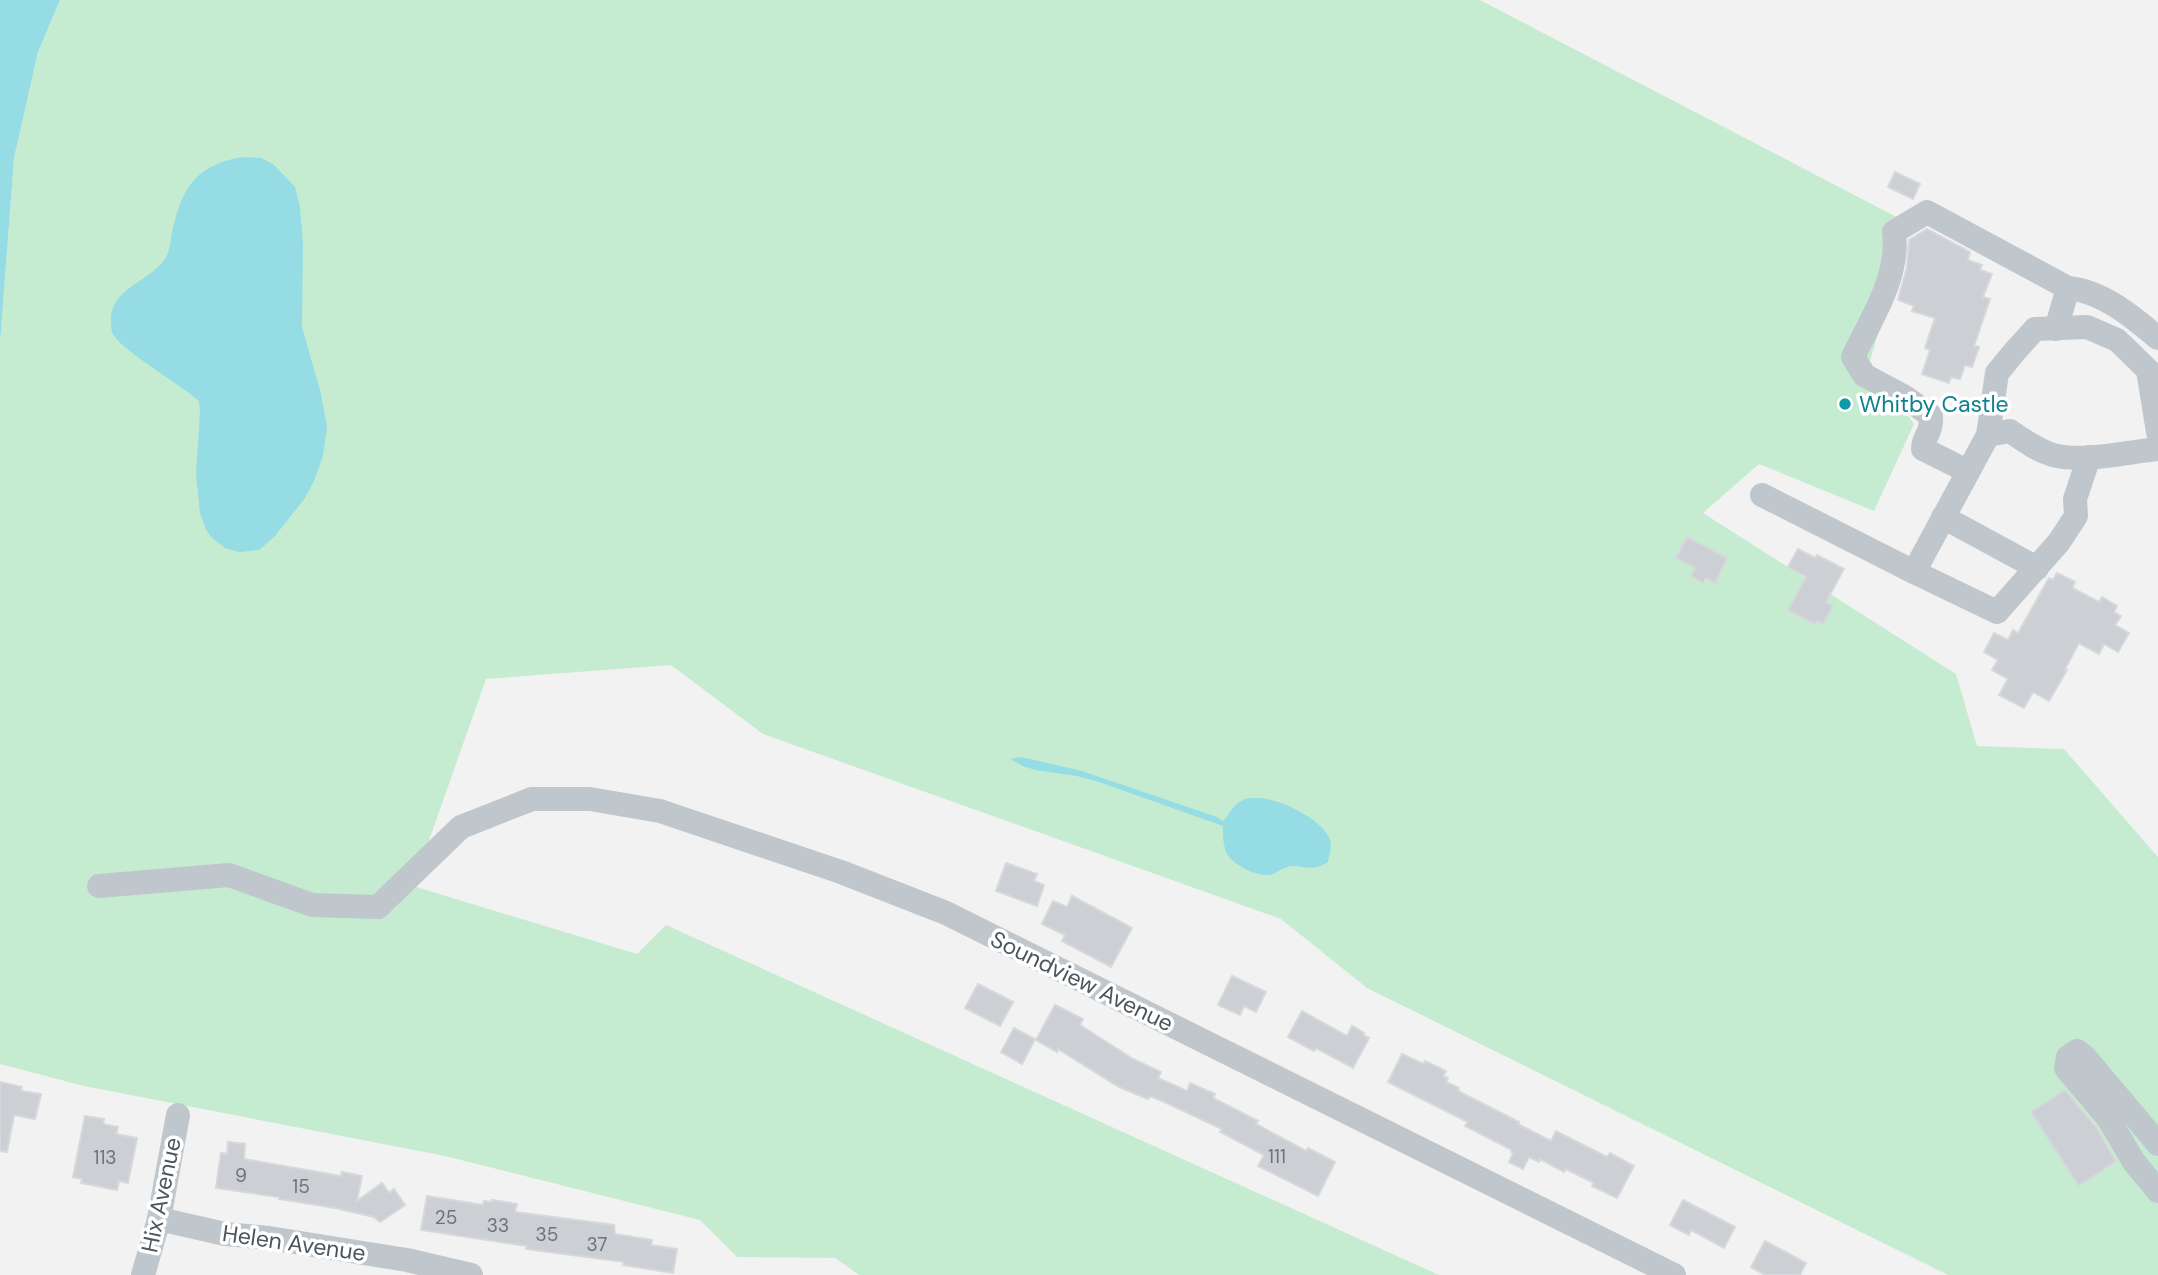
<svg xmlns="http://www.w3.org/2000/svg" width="2158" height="1275" font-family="'DM Sans',sans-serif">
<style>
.green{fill:#c5ecd0}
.water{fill:#96dce5}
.building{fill:#cccfd3;stroke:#d6d8dc;stroke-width:2}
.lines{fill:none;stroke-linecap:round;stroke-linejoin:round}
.minor{stroke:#bfc7cc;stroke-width:24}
.culture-dot{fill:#0f9aa8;stroke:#fff;stroke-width:2.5}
.labels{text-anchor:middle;stroke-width:7;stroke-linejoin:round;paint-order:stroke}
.number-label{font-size:19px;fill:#6b747a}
.culture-label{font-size:23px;fill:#0d838f;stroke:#fff;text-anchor:start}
.street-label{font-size:23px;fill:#4b565d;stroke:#fff}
</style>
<rect width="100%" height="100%" fill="#f3f2f2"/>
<polygon class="green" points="60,0 1480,0 1910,224 1870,361 1914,424 1874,511 1759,464 1703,513 1956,674 1977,746 2064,749 2158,857 2158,1275 1948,1275 1367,988 1281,919 763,734 671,665 486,679 413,886 637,954 666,925 1439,1275 859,1275 835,1258 737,1257 700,1220 445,1156 84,1086 0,1064 0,344 14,158 38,52"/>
<g class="water">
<polygon points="0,0 60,0 38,52 14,158 0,344"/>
<path d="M242 157 261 158 273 164 295 187 300 207 303 243 302 327 321 394 327 427 323 456 314 481 305 498 275 536 259 550 239 552 225 548 212 538 206 530 200 513 196 474 200 413 199 401C183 386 116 347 112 332 103 288 146 286 165 259 170 252 171 237 173 228 183 185 198 165 242 157Z"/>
<path d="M1021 757 1082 771 1217 817 1223 821C1229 815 1233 805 1241 801 1263 788 1323 817 1330 840 1332 848 1329 855 1328 862 1312 872 1307 866 1291 866 1282 867 1275 876 1265 875 1252 874 1234 865 1227 854 1223 846 1223 835 1223 826L1099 782 1077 776 1035 770 1023 766 1010 759Z"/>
</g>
<g class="building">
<polygon points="1895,172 1920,184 1913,199 1888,187"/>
<polygon points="1927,229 1970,252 1968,260 1982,265 1980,270 1992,274 1983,297 1990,299 1974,346 1979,347 1972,367 1965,365 1960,379 1951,377 1949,383 1922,374 1930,350 1925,348 1935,318 1912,311 1914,306 1898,300 1907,267 1909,240"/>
<polygon points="1687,537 1727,558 1715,583 1706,578 1703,583 1691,576 1695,568 1676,558"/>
<polygon points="1798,549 1815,558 1817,555 1844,569 1826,602 1833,606 1823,624 1817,621 1815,624 1788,610 1806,577 1788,567"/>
<polygon points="2057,573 2075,582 2072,588 2099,602 2102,597 2117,606 2114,612 2121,616 2115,625 2129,633 2118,652 2104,644 2099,654 2079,643 2065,669 2067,670 2049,701 2033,692 2024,708 1999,695 2008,679 1992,670 1998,660 1984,652 1994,633 2008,640 2013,630 2018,633 2049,578 2053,580"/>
<polygon points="1006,863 1037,874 1034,881 1044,885 1037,906 996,891"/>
<polygon points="1072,896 1132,928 1111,967 1062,941 1065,935 1042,924 1053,901 1067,907"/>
<polygon points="1232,976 1266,992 1256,1012 1244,1006 1240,1015 1218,1005"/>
<polygon points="978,984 1013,1002 1000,1026 965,1008"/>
<polygon points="1055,1005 1083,1019 1080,1025 1133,1059 1161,1072 1158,1078 1187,1091 1190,1083 1215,1094 1213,1098 1258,1121 1256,1124 1306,1151 1308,1148 1335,1162 1318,1196 1258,1166 1264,1155 1220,1132 1222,1129 1160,1100 1150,1096 1148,1099 1119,1087 1058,1049 1057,1052 1036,1040"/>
<polygon points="1302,1011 1347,1036 1352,1026 1364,1033 1363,1035 1369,1038 1353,1068 1316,1048 1314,1051 1288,1037"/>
<polygon points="1014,1028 1035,1039 1022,1064 1001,1052"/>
<polygon points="1402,1054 1423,1064 1425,1061 1446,1071 1443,1076 1448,1078 1446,1082 1459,1088 1458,1091 1519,1122 1518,1124 1551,1141 1556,1131 1607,1157 1610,1153 1634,1166 1617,1198 1592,1186 1594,1183 1566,1169 1564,1172 1540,1159 1539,1162 1529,1157 1523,1169 1509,1162 1513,1154 1511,1152 1512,1150 1465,1126 1468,1122 1388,1082"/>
<polygon points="0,1082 22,1087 21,1091 41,1094 35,1119 14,1115 7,1152 0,1151"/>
<polygon points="2065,1090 2096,1127 2116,1161 2079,1186 2031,1112"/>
<polygon points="85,1116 104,1119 103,1124 118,1127 116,1134 137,1138 128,1183 119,1181 117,1190 81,1183 82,1179 73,1177"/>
<polygon points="228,1142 245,1144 244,1159 341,1176 342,1172 362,1176 357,1201 382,1183 389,1193 394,1189 405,1205 380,1222 374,1217 335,1208 279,1199 279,1197 216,1188 221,1153 227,1154"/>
<polygon points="427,1196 483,1205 484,1201 492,1202 492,1200 517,1204 515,1212 614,1225 615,1234 652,1240 651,1245 677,1249 673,1273 623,1265 624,1262 526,1249 527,1246 421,1230"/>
<polygon points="1683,1200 1735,1227 1724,1248 1691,1230 1689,1235 1670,1225"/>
<polygon points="1765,1241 1806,1263 1800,1275 1765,1275 1751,1267"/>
</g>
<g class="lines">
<g class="minor">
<polyline points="2056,329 2068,288"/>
<path d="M1988 435 2010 431C2023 440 2037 450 2053 455 2082 463 2128 452 2158 449"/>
<path d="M1967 471 1923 449C1923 435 1932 435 1931 416L1905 397 1864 375 1853 357C1871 319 1900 276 1894 232L1927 212 2068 288C2102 291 2133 317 2158 338"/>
<polyline points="1762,495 1914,572 1988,435 1997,373 2016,350 2035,329 2087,327 2117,340 2148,370 2158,432"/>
<polyline points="1943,517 2037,568"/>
<polyline points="1914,572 1997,612 2059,542 2076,516 2075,499 2089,457"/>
<polyline points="99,886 229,875 312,905 378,907 461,827 532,799 590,799 660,811 841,872 946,913 1674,1275"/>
<polyline points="2158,1144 2084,1056 2077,1051 2068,1057 2066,1068 2108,1118 2134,1162 2158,1191"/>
<polyline points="159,1219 225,1234 269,1238 407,1260 471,1275"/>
<polyline points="143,1275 159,1219 178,1115"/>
</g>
</g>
<circle class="culture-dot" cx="1845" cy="404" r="7"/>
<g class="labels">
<g class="number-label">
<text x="1277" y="1163">111</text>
<text x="105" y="1164">113</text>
<text x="241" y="1182">9</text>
<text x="301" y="1193">15</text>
<text x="446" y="1224">25</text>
<text x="498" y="1232">33</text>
<text x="547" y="1241">35</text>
<text x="597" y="1251">37</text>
</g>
<g class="culture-label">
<text x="1859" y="412">Whitby Castle</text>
</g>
<g class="street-label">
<text transform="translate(1082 981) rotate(26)" y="8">Soundview Avenue</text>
<text transform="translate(161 1195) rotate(-78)" y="8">Hix Avenue</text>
<text transform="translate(294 1243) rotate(8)" y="8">Helen Avenue</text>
</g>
</g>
</svg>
